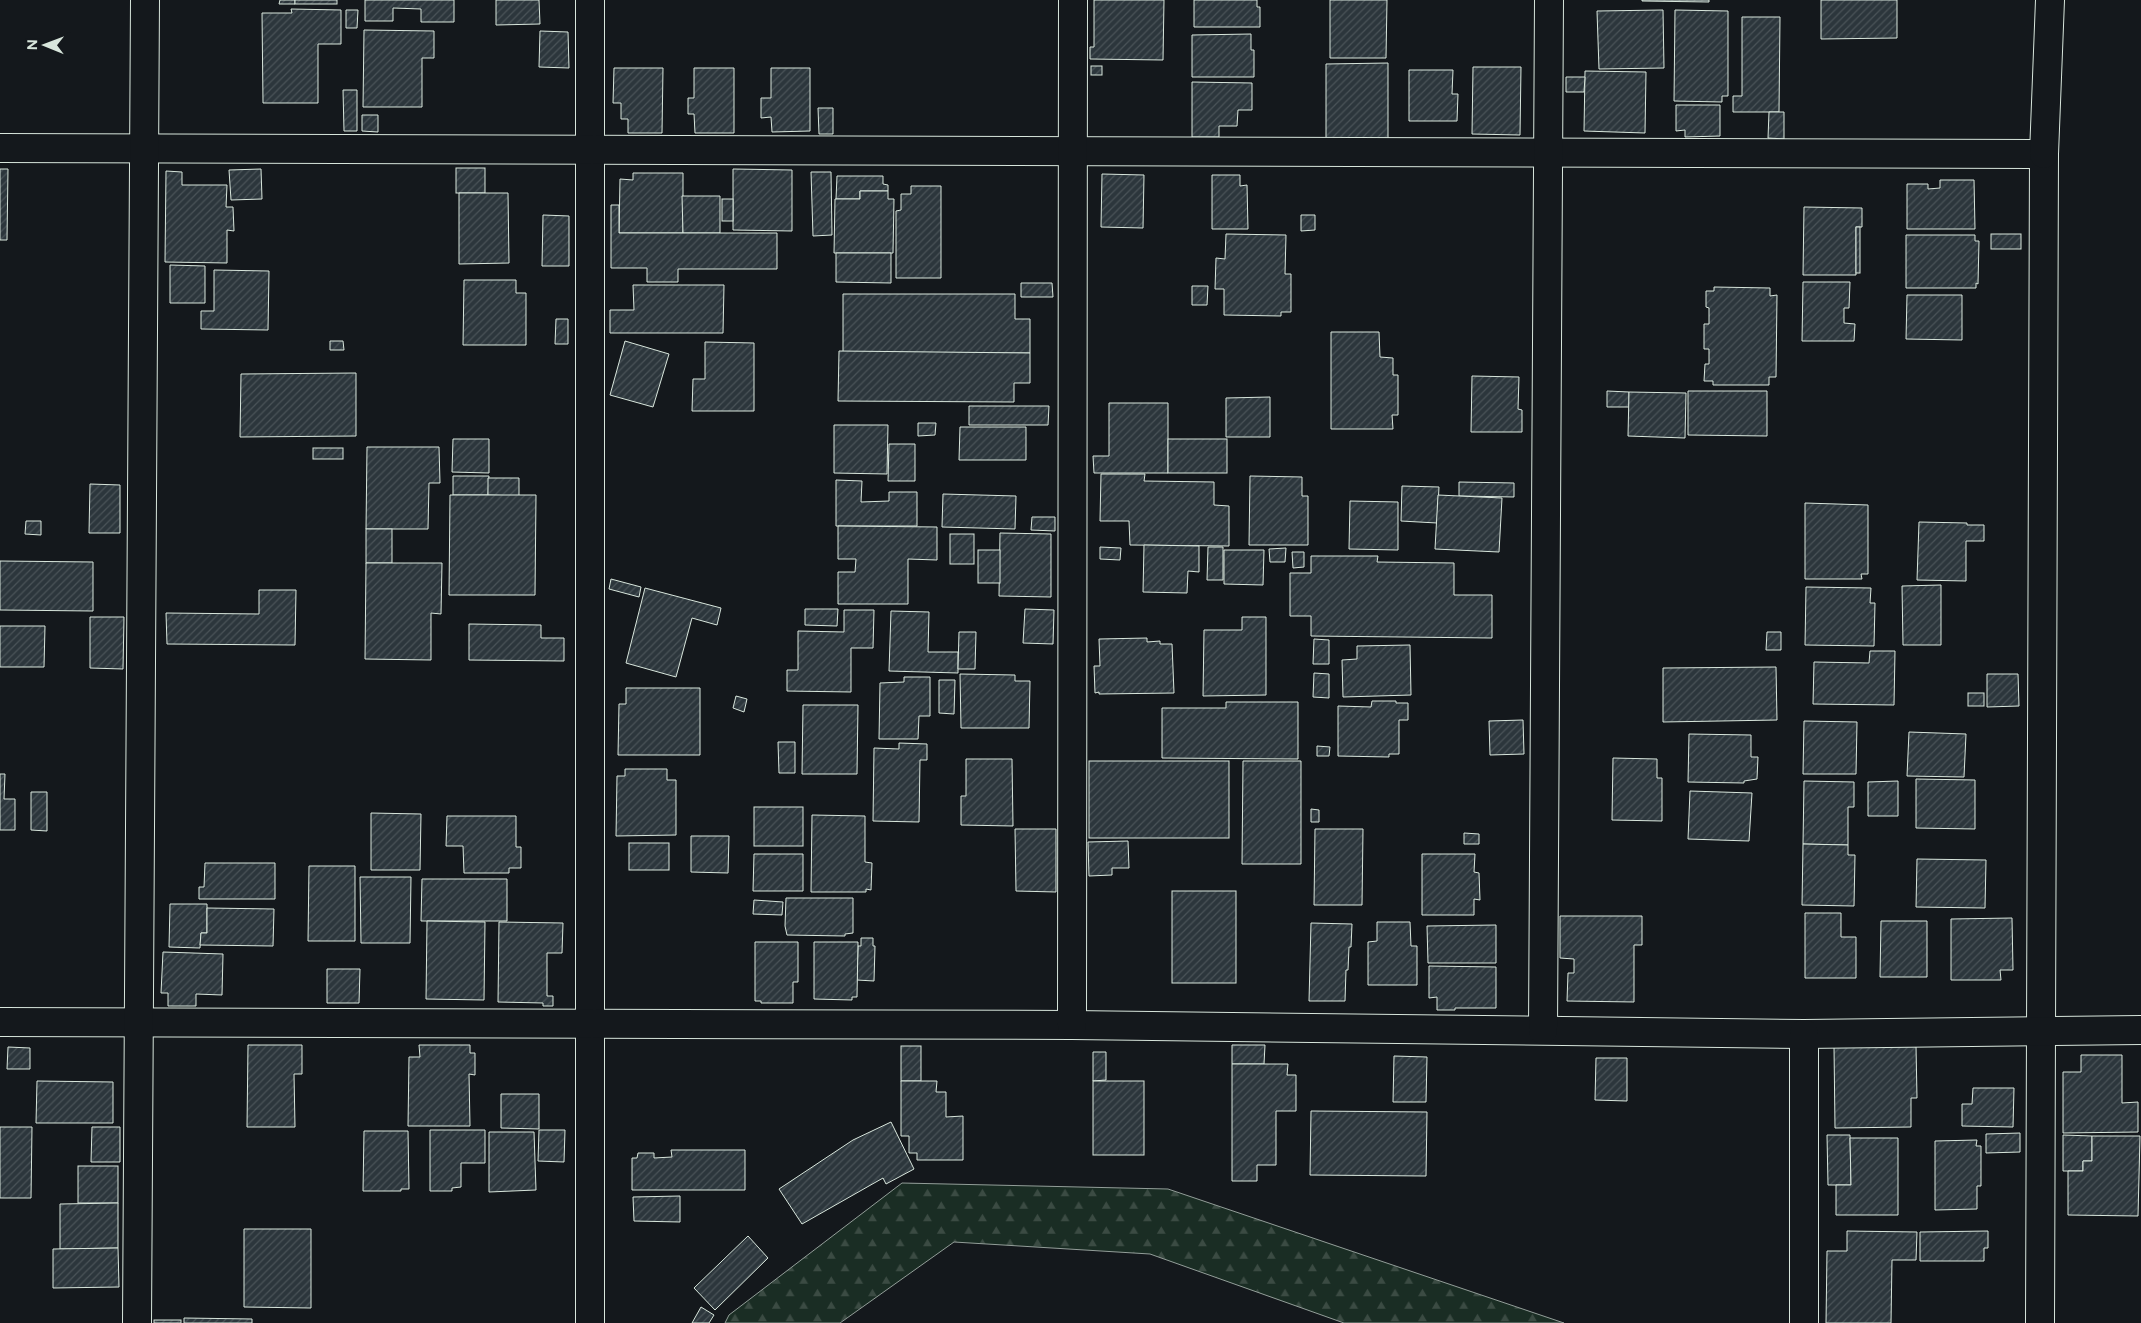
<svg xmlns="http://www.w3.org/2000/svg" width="2141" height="1323" font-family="Figtree,sans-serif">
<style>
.forest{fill:url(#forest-firs);stroke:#939e99}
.building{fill:url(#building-hatch);stroke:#d8e6dc}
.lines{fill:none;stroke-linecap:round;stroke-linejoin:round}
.minor-casing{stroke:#d8e6dc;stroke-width:30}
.minor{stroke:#14181c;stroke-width:28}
</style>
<defs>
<pattern id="forest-firs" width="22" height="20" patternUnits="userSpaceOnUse" patternTransform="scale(1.25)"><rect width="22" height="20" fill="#1a2d24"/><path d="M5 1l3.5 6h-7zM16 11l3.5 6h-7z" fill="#3b4b43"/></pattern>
<pattern id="building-hatch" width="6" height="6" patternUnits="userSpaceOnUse" patternTransform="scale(1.25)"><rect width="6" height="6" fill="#2c363c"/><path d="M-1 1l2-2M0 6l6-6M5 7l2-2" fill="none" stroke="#4a5358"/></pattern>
</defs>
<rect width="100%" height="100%" fill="#14181c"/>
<polygon class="forest" points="902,1183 1168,1189 1564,1323 1344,1323 1150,1254 954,1242 840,1323 725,1323 729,1315"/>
<g class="building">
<polygon points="280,0 295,0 295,4 279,4"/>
<rect x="295" y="0" width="42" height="4"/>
<polygon points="365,0 454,0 454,22 421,22 421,9 393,8 393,21 365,21"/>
<polygon points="496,0 539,0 540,24 496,25"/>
<polygon points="1094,0 1164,0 1163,60 1090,59 1090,47 1094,47"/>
<polygon points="1194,0 1257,0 1257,7 1260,7 1260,27 1194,27"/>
<polygon points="1330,0 1387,0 1386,58 1330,58"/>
<polygon points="1642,0 1709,0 1709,2 1642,1"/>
<polygon points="1821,0 1897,0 1897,38 1821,39"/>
<polygon points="291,9 341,10 341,44 318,44 318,103 263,103 262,13 292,13"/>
<polygon points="346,10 358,10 357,28 346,28"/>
<polygon points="1663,10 1664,68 1599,69 1597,11"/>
<polygon points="1675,10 1728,11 1728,96 1722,96 1722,102 1674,101"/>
<polygon points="1742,17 1780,17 1779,112 1733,112 1733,96 1742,96"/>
<polygon points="364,30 434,31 434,58 422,58 422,107 363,107"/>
<polygon points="540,31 568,32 569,68 539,67"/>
<polygon points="1251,34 1251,50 1254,50 1254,77 1192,77 1192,35"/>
<polygon points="1388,63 1388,142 1326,142 1326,64"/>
<rect x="1091" y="66" width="11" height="9"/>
<polygon points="1473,67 1521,67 1520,135 1472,134"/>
<polygon points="614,68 663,68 662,133 628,133 628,119 621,119 621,103 613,103"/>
<polygon points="694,68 734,68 734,133 695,133 694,114 688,114 688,98 694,98"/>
<polygon points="771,68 810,68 810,131 772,132 771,117 761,118 761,98 771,98"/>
<polygon points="1409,70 1453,70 1452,94 1458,94 1457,121 1409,121"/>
<polygon points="1585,71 1646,72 1645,133 1584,131"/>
<polygon points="1566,77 1585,77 1584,92 1566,92"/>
<polygon points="1192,82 1252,83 1252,110 1238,110 1237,126 1219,126 1219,137 1192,137"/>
<polygon points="343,90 357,90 357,131 344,131"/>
<polygon points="1676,105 1720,105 1720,136 1685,137 1685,130 1676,131"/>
<polygon points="818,108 833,108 833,134 819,134"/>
<polygon points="1769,112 1784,112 1784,139 1768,138"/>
<polygon points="362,115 378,115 378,132 362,131"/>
<rect x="456" y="168" width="29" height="25"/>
<polygon points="0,169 8,169 7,240 0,240"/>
<polygon points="261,169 262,199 231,200 229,170"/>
<polygon points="733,169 792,170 792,231 733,230"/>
<polygon points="166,171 182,172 182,185 227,185 226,207 233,207 234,231 227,230 227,263 165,262"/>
<polygon points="811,172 831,172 832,235 813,236"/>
<polygon points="633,173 683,173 683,233 619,233 620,179 633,180"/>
<polygon points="1102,174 1144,175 1143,228 1101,227"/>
<polygon points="1212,175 1240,175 1240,186 1247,185 1248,229 1212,229"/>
<polygon points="837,176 883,176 883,184 888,185 888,191 860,191 860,199 836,199"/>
<polygon points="1940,180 1974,180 1975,229 1907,229 1907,184 1928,184 1928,189 1940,188"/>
<polygon points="911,186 941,186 941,278 896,278 896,211 901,210 901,194 911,194"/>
<polygon points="860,191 888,191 888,199 894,199 893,253 834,253 835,199 860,199"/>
<polygon points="459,193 508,193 509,263 459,264"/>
<polygon points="682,196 720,196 720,233 683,233"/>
<rect x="722" y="199" width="11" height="22"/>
<polygon points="611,205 619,205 619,233 777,233 777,269 678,269 678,282 647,282 647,268 611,268"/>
<polygon points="1804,207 1862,208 1862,227 1856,227 1856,275 1803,275"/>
<polygon points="543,215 569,216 569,266 542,266"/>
<polygon points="1301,215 1315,215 1315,230 1301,231"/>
<rect x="1856" y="227" width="4" height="46"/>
<polygon points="1226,234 1286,235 1285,274 1291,274 1291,312 1281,312 1281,316 1224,315 1224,289 1215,289 1216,258 1225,259"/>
<rect x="1991" y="234" width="30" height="15"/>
<polygon points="1906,235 1975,235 1975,241 1979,241 1978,284 1976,283 1976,288 1906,288"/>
<polygon points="836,253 891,253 891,283 836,282"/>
<polygon points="170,265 205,266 205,303 170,303"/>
<polygon points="214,270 269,271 268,330 201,329 201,311 214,311"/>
<polygon points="464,280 516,280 516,293 526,293 526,345 463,345"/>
<polygon points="1803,282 1850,282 1849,308 1844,308 1844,323 1855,324 1854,341 1802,341"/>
<polygon points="1021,283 1052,283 1053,297 1021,297"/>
<polygon points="633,285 724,285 723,333 610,333 610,310 634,310"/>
<polygon points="1192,286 1208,286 1207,305 1192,305"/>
<polygon points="1714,287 1770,288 1770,296 1777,295 1776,377 1769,377 1769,385 1713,385 1713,381 1704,381 1705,364 1709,364 1709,349 1704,349 1704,324 1709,324 1709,308 1706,307 1706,291 1714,291"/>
<polygon points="843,294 1015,294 1015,319 1030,319 1030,353 843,352"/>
<polygon points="1907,295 1962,295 1962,340 1906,339"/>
<polygon points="556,319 568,319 568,344 555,344"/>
<polygon points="1331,332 1379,332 1380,357 1393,358 1393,375 1398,375 1398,415 1392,415 1393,429 1331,429"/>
<polygon points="330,341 343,341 344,350 330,350"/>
<polygon points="625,341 669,354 653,407 610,395"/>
<polygon points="705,342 754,343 754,411 692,411 693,379 705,379"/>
<polygon points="839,351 1030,353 1030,383 1014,383 1014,402 838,401"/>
<polygon points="356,373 356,436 240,437 241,374"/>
<polygon points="1472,376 1519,377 1518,409 1522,410 1522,432 1471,432"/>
<polygon points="1607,391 1629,392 1629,407 1607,407"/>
<polygon points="1688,391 1767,391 1767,436 1688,435"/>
<polygon points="1629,392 1686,393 1685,438 1628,436"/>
<polygon points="1270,397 1270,437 1226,437 1226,398"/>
<polygon points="1109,403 1168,403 1168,473 1094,473 1093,456 1109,456"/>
<polygon points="969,406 1049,406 1048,425 969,425"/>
<polygon points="918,423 936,423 935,435 918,436"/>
<polygon points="834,425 888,425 887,474 834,473"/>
<polygon points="960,427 1026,427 1026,460 959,460"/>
<polygon points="453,439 489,439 489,473 452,472"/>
<rect x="1168" y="439" width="59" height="34"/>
<polygon points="889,444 915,444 915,481 888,481"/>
<polygon points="367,447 439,447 440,483 429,483 428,529 366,529"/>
<rect x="313" y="448" width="30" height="11"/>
<polygon points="1101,474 1145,474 1144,481 1214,482 1214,505 1229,506 1229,546 1130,545 1129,521 1100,521"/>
<polygon points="453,476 489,476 488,495 453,495"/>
<polygon points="1250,476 1302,477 1302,496 1308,496 1308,545 1249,545"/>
<polygon points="488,478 519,478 519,496 488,495"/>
<polygon points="836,480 862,481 861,502 889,501 889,492 917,492 917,526 836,526"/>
<polygon points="1459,482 1514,483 1514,497 1459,496"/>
<polygon points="90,484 120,485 120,533 89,533"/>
<polygon points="1402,486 1439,487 1437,523 1401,521"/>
<polygon points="943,494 1016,496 1015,529 942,527"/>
<polygon points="450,495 536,495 535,595 449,595"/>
<polygon points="1438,495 1502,498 1499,552 1435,549"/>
<polygon points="1350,501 1398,502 1398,550 1349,549"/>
<polygon points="1805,503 1868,505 1868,574 1861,574 1862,579 1805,579"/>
<polygon points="1032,517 1055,517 1055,531 1031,530"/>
<polygon points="26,521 41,521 41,535 25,534"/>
<polygon points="1919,522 1967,523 1967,525 1984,525 1984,541 1966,541 1966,581 1917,580"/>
<polygon points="838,526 937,527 937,560 908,559 908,604 838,604 838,572 855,572 856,559 838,559"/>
<rect x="366" y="529" width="26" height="34"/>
<polygon points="1000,533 1051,534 1051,597 999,596"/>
<rect x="950" y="534" width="24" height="30"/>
<polygon points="1144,545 1199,546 1199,572 1188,571 1187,593 1143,592"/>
<polygon points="1100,547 1121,548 1120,560 1100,559"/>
<polygon points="1208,547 1223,547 1223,580 1207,580"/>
<polygon points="1286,548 1285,562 1270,562 1269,549"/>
<rect x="978" y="550" width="22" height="33"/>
<polygon points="1224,550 1264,550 1263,585 1224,584"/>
<polygon points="1292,552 1304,552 1304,567 1293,568"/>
<polygon points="1311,556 1378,556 1377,562 1454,563 1454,595 1492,595 1492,638 1311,636 1311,616 1290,616 1290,573 1311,573"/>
<polygon points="0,561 93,562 93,611 0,610"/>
<polygon points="366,563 442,563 441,614 431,613 431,660 365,659"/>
<polygon points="611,579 641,587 639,597 609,589"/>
<polygon points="1941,585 1941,645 1903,645 1902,586"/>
<polygon points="1806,587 1871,588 1870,603 1875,603 1874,646 1805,645"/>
<polygon points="645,588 721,608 717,625 692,618 676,677 626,663"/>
<polygon points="259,590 296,590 295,645 167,644 166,613 259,614"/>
<polygon points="805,609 838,609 837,626 805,625"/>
<polygon points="1025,609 1054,610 1053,644 1023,643"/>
<polygon points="844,610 874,610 873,648 851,648 851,692 787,691 787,670 798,670 798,631 844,632"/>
<polygon points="891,611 929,612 928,652 958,652 958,673 889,671"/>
<polygon points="90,617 124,617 123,669 90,668"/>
<polygon points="1242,617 1266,617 1266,695 1203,696 1204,630 1242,630"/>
<polygon points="469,624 541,625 541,638 564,638 564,661 469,660"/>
<polygon points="0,626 45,626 44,667 0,667"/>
<polygon points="959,632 976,632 975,669 958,669"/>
<polygon points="1767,632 1781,632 1781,650 1766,650"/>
<polygon points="1147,638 1147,642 1160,641 1160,644 1172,644 1174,693 1099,694 1099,692 1095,693 1094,666 1100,666 1099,639"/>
<polygon points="1314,639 1329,640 1329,664 1313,664"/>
<polygon points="1410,645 1411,695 1343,697 1342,660 1357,659 1357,646"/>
<polygon points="1870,651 1895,651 1894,705 1813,704 1814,662 1869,663"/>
<polygon points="1776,667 1777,720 1663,722 1663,668"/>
<polygon points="1314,673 1329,674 1329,698 1313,697"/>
<polygon points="960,674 1015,675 1015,681 1030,681 1029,728 961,728"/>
<polygon points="1987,674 2018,674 2019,706 1987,707"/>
<polygon points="904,677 930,677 930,716 919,716 918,739 879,739 880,683 904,682"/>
<polygon points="939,680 955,680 954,714 939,713"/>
<polygon points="626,688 700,688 700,755 618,755 619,704 626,704"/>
<rect x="1968" y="693" width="16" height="13"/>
<polygon points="736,696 747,699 744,712 733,708"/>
<polygon points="1372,701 1396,701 1396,703 1408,703 1408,720 1399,720 1399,754 1389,754 1389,757 1338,756 1338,706 1371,707"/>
<polygon points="1226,702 1298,702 1298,759 1162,758 1162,708 1226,708"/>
<polygon points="803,705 858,705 857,774 802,774"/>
<polygon points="1523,720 1524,754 1490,755 1489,721"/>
<polygon points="1804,721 1857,722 1856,774 1803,774"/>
<polygon points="1909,732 1966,734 1964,777 1907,776"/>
<polygon points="1689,734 1751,735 1751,757 1758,757 1757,779 1744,781 1744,783 1688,782"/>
<polygon points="778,742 795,742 795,773 779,773"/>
<polygon points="899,743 927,744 927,760 920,760 919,822 873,821 874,748 899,749"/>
<polygon points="1317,746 1330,747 1329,756 1317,756"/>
<polygon points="1613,758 1657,759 1657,778 1662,778 1662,821 1612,820"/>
<polygon points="966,759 1012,759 1013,826 961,825 961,796 966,796"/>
<rect x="1089" y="761" width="140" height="77"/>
<polygon points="1243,761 1301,761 1301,864 1242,864"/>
<polygon points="625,769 667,769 667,780 676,780 676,835 616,836 617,776 625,776"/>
<polygon points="0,774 5,774 4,799 15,799 15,830 0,830"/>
<polygon points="1916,779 1975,780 1975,829 1916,828"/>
<polygon points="1804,781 1854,782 1854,807 1848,807 1848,845 1803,844"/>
<polygon points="1898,781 1898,816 1868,816 1868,782"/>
<polygon points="1690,791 1752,793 1749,841 1688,839"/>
<polygon points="31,792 47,792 47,831 31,830"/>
<rect x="754" y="807" width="49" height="39"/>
<polygon points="1311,809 1319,810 1319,822 1311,822"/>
<polygon points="371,813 421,814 420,870 371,870"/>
<polygon points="812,815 865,816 865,862 872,863 871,890 866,889 866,892 811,892"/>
<polygon points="447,816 516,816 516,847 521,847 521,868 509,868 509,873 464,873 463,846 446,846"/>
<polygon points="1015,829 1056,829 1056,892 1016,891"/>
<polygon points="1315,829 1363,829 1362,905 1314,905"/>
<polygon points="1464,833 1479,834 1479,844 1464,844"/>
<polygon points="691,836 729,836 728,873 691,872"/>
<polygon points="1128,841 1129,868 1112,868 1112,875 1089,876 1088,842"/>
<rect x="629" y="843" width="40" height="27"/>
<polygon points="1803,844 1848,845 1848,855 1855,855 1854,906 1802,905"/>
<polygon points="754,854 803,854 803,891 753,891"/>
<polygon points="1422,854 1475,854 1474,872 1479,873 1480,900 1474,899 1474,915 1422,915"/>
<polygon points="1917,859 1986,860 1985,908 1916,907"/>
<polygon points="205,863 275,863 275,899 199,899 199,887 204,887"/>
<polygon points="309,866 355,866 355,941 308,941"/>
<polygon points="360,877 411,877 410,943 361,943"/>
<polygon points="422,879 507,879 507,921 421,921"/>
<rect x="1172" y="891" width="64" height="92"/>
<polygon points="786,898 853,898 853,933 845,934 845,936 787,935 785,926"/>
<polygon points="754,900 783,902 782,915 753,914"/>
<polygon points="170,904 207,904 207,933 201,933 200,948 169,947"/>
<polygon points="207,908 274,909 273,946 200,945 201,933 207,933"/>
<polygon points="1805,913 1841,913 1841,937 1856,937 1856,978 1805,978"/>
<polygon points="1560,916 1642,916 1642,945 1634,945 1634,1002 1567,1001 1568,973 1574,973 1574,959 1560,958"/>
<polygon points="2012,918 2013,970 2000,970 2001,980 1951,980 1951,919"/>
<polygon points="427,921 485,922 484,1000 426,999"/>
<polygon points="1881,921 1927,921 1927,977 1880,977"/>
<polygon points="499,922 563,923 562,953 547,953 547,996 553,996 553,1006 543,1006 543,1003 498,1002"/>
<polygon points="1377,922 1410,922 1411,946 1417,946 1417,985 1368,985 1368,942 1377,941"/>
<polygon points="1311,923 1352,924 1351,947 1349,947 1348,970 1346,970 1345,1001 1309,1001"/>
<polygon points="1496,925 1496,963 1428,963 1427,926"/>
<polygon points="861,938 873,938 873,946 875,946 874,981 857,980 858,946 861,946"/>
<polygon points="755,942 798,942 798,982 793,982 793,1003 761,1003 761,1001 755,1001"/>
<polygon points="814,942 858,942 857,997 852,997 852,1000 814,999"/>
<polygon points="163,952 223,954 222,995 196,994 196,1006 168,1006 168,993 161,993"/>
<polygon points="1429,966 1496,967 1496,1008 1455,1008 1455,1010 1437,1010 1437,997 1429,998"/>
<polygon points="327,969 360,969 359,1003 327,1003"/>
<polygon points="248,1045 302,1045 302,1074 294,1074 295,1127 247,1127"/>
<polygon points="419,1045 470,1045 470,1053 475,1053 475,1075 469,1074 470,1126 408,1126 409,1057 420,1057"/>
<polygon points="1232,1045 1265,1045 1264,1064 1232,1064"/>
<rect x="901" y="1046" width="20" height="35"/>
<polygon points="1916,1046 1917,1098 1911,1098 1911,1127 1835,1128 1834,1047"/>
<polygon points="8,1047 30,1048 30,1069 7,1069"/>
<polygon points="1093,1052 1106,1052 1106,1080 1093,1081"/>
<polygon points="2081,1055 2122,1055 2122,1103 2138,1102 2138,1132 2063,1133 2063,1072 2081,1072"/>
<polygon points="1394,1056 1427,1057 1426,1102 1393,1102"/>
<polygon points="1596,1058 1627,1058 1627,1101 1595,1100"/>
<polygon points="1232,1064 1288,1064 1287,1075 1296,1075 1296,1111 1276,1111 1276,1165 1257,1165 1257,1181 1232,1181"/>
<polygon points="37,1081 113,1082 113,1123 36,1123"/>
<polygon points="901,1081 937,1081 936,1092 946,1092 946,1117 963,1116 963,1160 917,1160 917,1153 909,1153 909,1136 901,1136"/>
<rect x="1093" y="1081" width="51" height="74"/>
<polygon points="1973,1088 2014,1088 2013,1127 1962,1126 1962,1104 1972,1104"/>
<polygon points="501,1094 539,1094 539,1129 501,1128"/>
<polygon points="1311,1111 1427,1112 1426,1176 1310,1175"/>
<polygon points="891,1122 914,1169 886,1184 883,1178 802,1224 779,1189 853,1140"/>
<polygon points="0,1127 32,1127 31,1198 0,1198"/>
<polygon points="92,1127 120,1127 120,1162 91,1162"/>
<polygon points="430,1130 485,1130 485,1163 461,1163 461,1187 452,1188 452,1191 430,1191"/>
<polygon points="539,1130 565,1130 564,1162 538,1161"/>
<polygon points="364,1131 408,1131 409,1189 401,1189 401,1191 363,1191"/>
<polygon points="489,1132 534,1132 536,1190 489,1192"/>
<polygon points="2020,1133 2020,1152 1986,1153 1986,1134"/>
<polygon points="1827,1135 1850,1135 1851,1185 1828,1185"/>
<polygon points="2063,1135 2092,1136 2092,1161 2083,1161 2083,1171 2063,1171"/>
<polygon points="2092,1136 2140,1136 2138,1216 2068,1215 2068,1171 2083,1171 2083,1161 2092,1161"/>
<polygon points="1850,1138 1898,1138 1898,1215 1836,1215 1836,1185 1851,1185"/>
<polygon points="1977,1140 1976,1146 1981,1146 1981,1186 1977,1186 1977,1209 1935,1210 1935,1141"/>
<polygon points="671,1150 745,1150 745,1190 632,1190 632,1158 637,1158 638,1153 654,1153 654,1158 672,1157"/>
<rect x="78" y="1166" width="40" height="37"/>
<polygon points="680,1196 680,1222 634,1221 633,1197"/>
<polygon points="118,1203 118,1248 60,1249 60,1204"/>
<polygon points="244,1229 311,1229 311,1308 244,1307"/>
<polygon points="1847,1231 1917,1232 1916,1260 1892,1260 1891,1323 1826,1323 1827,1251 1847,1251"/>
<polygon points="1988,1231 1988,1248 1984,1248 1984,1261 1920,1261 1920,1232"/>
<polygon points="748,1236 768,1258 715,1310 694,1288"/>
<polygon points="118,1248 119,1287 53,1288 53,1249"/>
<polygon points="701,1307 714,1315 709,1323 692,1323"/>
<polygon points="184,1318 252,1319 252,1323 184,1323"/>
<rect x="154" y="1320" width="27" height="3"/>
</g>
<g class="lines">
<g class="minor-casing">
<g id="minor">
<polyline points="590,0 590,1323"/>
<polyline points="0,148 2044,154 2040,1323"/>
<polyline points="2044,154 2050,0"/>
<polyline points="0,1022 1072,1025 1804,1034 2141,1030"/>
<polyline points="1072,1025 1073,0"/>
<polyline points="1543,1030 1549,0"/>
<polyline points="137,1323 145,0"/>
<polyline points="1804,1323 1804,1034"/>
</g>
</g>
<use href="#minor" class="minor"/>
</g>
<g transform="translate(45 45) rotate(271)" stroke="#14181c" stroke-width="4" paint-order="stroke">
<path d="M0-4L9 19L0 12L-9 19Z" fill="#d8e6dc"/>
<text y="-8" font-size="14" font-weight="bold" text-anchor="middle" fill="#d8e6dc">N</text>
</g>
</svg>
